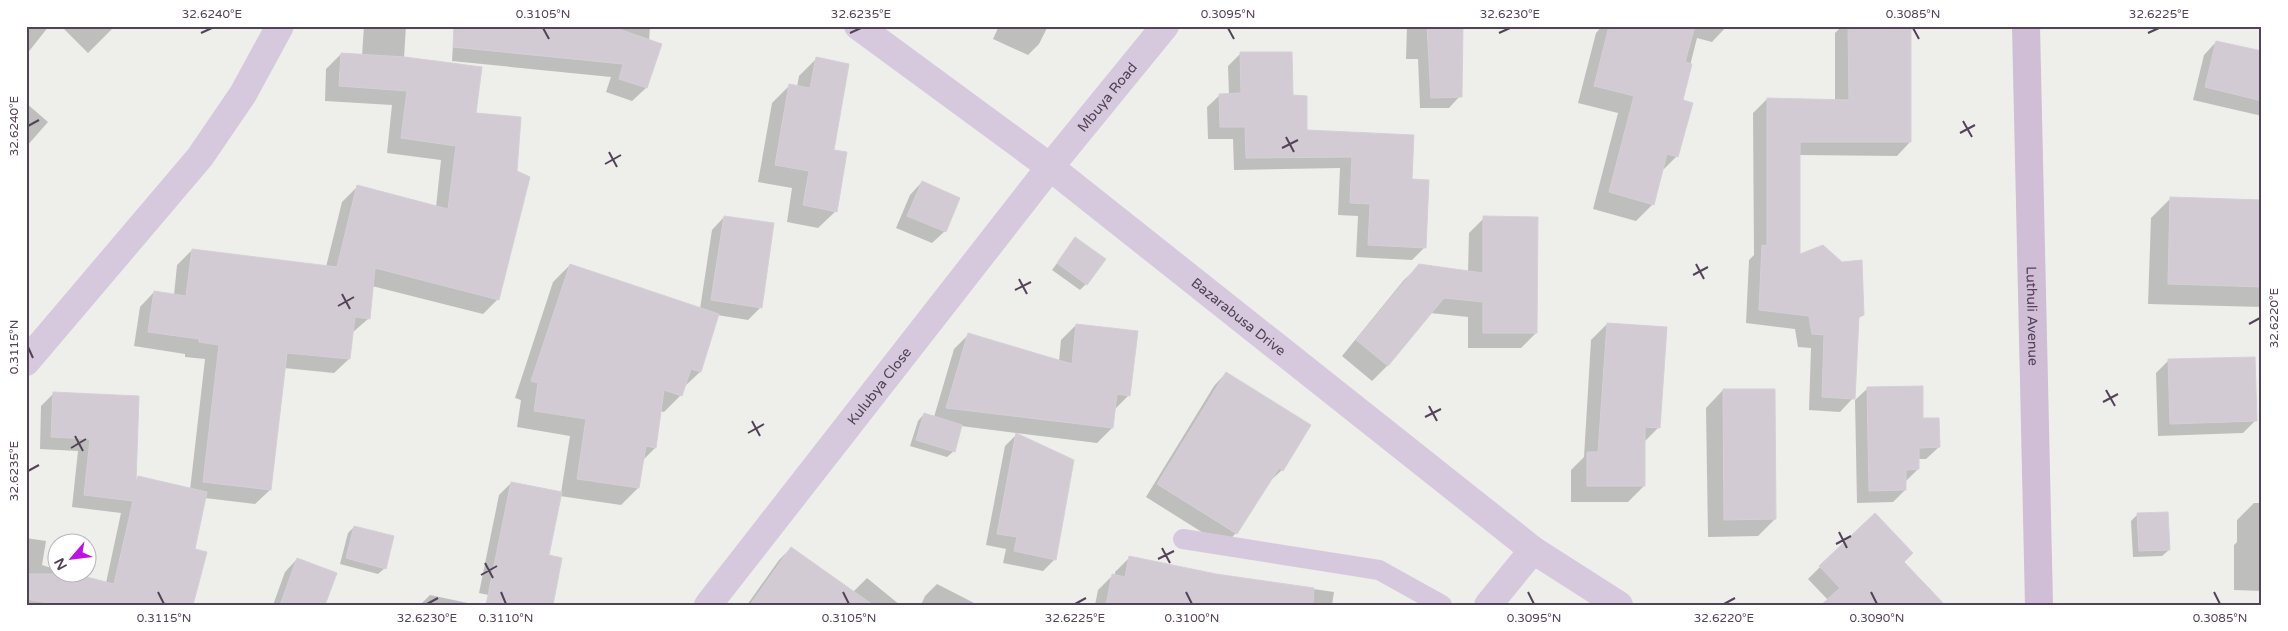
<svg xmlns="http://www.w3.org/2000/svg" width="2288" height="631" font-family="'Varela Round',sans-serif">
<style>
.shadow{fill:#0003}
.building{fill:#d3cbd3;stroke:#d7cfd8}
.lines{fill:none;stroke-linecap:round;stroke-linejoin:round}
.lane{stroke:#d7c9dd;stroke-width:20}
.street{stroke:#d7c9dd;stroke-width:28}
.secondary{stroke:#d0bdd6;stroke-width:28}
.ticks{fill:none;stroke:#534359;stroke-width:2}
.labels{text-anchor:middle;stroke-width:4;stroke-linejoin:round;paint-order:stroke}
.street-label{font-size:14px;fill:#534359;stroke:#fff}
.neatline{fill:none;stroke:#534359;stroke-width:2}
.ticks-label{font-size:12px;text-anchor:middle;fill:#534359}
</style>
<rect width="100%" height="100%" fill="#eeefeb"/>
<g class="shadow">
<polygon points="26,26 49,26 26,55"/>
<polygon points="61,26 115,26 88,53"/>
<polygon points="364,26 406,26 404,58 475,114 498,299 483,314 372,286 368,319 352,333 349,359 334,373 284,368 270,490 255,504 205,498 193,550 193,605 26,605 26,538 46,541 42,565 58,570 58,574 71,574 106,583 121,513 72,507 78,451 40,449 41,406 53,394 135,481 138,478 190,490 205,359 185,357 185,354 134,346 140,307 154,292 174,295 177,265 192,250 326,267 342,202 357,187 436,207 441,160 387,153 392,105 325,101 326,69 341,54 362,56"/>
<polygon points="454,26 650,26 646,88 632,101 606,92 611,77 452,61"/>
<polygon points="999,26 1048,26 1039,44 1028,55 993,39"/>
<polygon points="1407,26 1462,26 1460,96 1449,108 1420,108 1418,59 1406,59"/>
<polygon points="1602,26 1727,26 1712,42 1697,38 1681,101 1677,156 1661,172 1653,204 1636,221 1593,209 1618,113 1578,103 1596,33"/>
<polygon points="1842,26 1910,26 1910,142 1897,156 1799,155 1799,256 1862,315 1857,320 1853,398 1840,412 1809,410 1811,348 1798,347 1795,329 1746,323 1749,260 1754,255 1753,113 1767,99 1835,101 1835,33"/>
<polygon points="2216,42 2262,53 2262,116 2193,100 2204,55"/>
<polygon points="1241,53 1292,97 1306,131 1411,181 1425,247 1412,260 1356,257 1358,216 1338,215 1340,168 1234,170 1233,139 1208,139 1207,107 1220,95 1229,95 1228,66"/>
<polygon points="816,59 833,151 836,211 818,228 787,222 792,188 758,182 772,103 789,86 797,87 799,76"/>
<polygon points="26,103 48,122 26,147"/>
<polygon points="922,182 945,231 932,243 896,228 910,195"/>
<polygon points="2171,198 2262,201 2262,307 2148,304 2151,218"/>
<polygon points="724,217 761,307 748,320 717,315 700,372 684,387 681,395 664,412 660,411 655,448 642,461 638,488 621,505 560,496 537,605 479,593 499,495 511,483 561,493 570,436 517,427 521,400 515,398 553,282 570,265 700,309 712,230"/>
<polygon points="1484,218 1536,333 1521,348 1468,348 1468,317 1430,313 1387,366 1372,381 1342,356 1404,280 1420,265 1468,272 1469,233"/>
<polygon points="1075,239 1086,284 1080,290 1052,270"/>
<polygon points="1607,324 1659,427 1644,442 1644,486 1628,502 1571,502 1571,470 1584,457 1591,340"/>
<polygon points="1076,325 1129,395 1114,410 1112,428 1097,443 961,426 954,451 947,457 910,446 918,421 924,414 934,417 954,349 969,334 1059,361 1061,340"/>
<polygon points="2168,361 2256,420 2243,433 2158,436 2156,373"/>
<polygon points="1226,373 1282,470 1269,482 1236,533 1224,546 1146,497 1214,386"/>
<polygon points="1868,388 1939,447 1926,459 1918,459 1918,469 1905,482 1905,490 1893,502 1857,503 1855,400"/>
<polygon points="1723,390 1775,519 1758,536 1708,537 1706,408"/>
<polygon points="1017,434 1055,559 1043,571 1003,563 1006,549 986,545 1005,446"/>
<polygon points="2254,503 2262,503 2262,591 2234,590 2234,545 2237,542 2237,520"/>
<polygon points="2138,514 2169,550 2162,556 2133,557 2131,521"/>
<polygon points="354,527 385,568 378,574 340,564 348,533"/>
<polygon points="791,548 853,592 867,578 900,605 747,605 779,560"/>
<polygon points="1912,553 1828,600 1808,579 1820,567"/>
<polygon points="1129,558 1216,575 1334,592 1332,605 1095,605 1098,590 1112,576 1115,576 1115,572"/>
<polygon points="297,559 324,605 273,605 285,572"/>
<polygon points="937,584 978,605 921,605 925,596"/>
<polygon points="430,595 477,605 420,605"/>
</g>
<g class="building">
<polygon points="454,26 610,26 662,44 647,88 619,79 623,64 453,47"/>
<polygon points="1427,26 1463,26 1462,97 1431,98"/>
<polygon points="1609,26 1695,26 1685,62 1692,64 1683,100 1693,103 1678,157 1667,154 1654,205 1609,192 1634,96 1594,86"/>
<polygon points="1848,26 1911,26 1911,142 1800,142 1800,254 1823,245 1842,262 1862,260 1864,315 1859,317 1855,399 1822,397 1824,335 1812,334 1809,316 1759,310 1762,245 1767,246 1767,98 1849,100"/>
<polygon points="2216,41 2262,51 2262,101 2205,87"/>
<polygon points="1240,52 1292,52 1293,95 1307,96 1307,130 1414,135 1412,179 1429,180 1426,248 1368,245 1370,204 1350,203 1352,157 1246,158 1245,127 1220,127 1219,94 1241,93"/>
<polygon points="341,53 405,57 482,67 476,113 521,117 517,171 530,177 499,300 375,268 370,319 355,317 350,359 287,353 271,490 203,482 219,345 199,342 199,339 148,332 154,291 186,296 192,249 337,267 357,185 448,209 456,146 401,138 407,91 339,86"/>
<polygon points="816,57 849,64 834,150 847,152 837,212 803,205 809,171 775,165 789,84 810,88"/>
<polygon points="922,181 960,198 946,232 907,216"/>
<polygon points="2170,197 2262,200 2262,287 2168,284"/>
<polygon points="724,216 774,223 762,308 711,300"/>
<polygon points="1483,216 1538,217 1537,333 1483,333 1483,302 1444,298 1388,366 1356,340 1419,264 1483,273"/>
<polygon points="1075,237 1106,259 1087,285 1057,263"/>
<polygon points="570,264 719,314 701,372 691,369 682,396 664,390 656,448 646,446 639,488 577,479 586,419 534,411 538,383 531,381"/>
<polygon points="1607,323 1667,327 1660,428 1645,427 1645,486 1587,486 1587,452 1598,452"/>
<polygon points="1076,324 1138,331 1130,396 1117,394 1113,428 946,408 968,333 1072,364"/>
<polygon points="2255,357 2257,421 2170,424 2168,359"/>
<polygon points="1226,372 1311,425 1283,471 1279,468 1237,534 1157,484"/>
<polygon points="1923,386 1923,418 1939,418 1940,447 1919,448 1919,469 1906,470 1906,490 1869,491 1867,387"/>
<polygon points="1723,389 1775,389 1776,519 1724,520"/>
<polygon points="53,392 139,396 136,483 138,476 207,492 195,549 207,552 193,605 59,605 26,599 26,574 75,574 114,584 133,501 84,495 90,439 51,437"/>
<polygon points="924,413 962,425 955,452 916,440"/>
<polygon points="1016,433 1074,460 1056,560 1014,551 1017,537 997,534"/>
<polygon points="511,482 562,492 549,555 562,558 553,605 486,605"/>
<polygon points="2168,512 2170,550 2139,551 2137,513"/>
<polygon points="1875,513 1913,553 1904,562 1945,605 1821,605 1840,588 1819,566"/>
<polygon points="354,526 394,536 386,569 346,558"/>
<polygon points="791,547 873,605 750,605"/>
<polygon points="1129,556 1216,574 1314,588 1313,605 1106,605 1112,574 1125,577"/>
<polygon points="297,558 337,573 325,605 280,605"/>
</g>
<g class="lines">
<polyline class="lane" points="1183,539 1379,570 1442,605"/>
<g class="street">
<path id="s1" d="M858 26 1050 167 1533 550 1619 605"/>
<polyline points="26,362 200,157 243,94 280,26"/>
<path id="s2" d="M708 605 1050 167 1165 26"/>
<polyline points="1488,605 1533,550"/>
</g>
<path class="secondary" id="s3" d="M2026 26 2039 605"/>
</g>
<path class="ticks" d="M543 28 549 39M1228 28 1234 39M1913 28 1919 39M201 33 212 28M850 33 861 28M1499 33 1510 28M2148 33 2159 28M1963 121 1972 137M28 126 39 120M1960 133 1975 125M1286 137 1294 152M1282 148 1298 140M609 152 617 167M605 164 621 155M1696 264 1704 279M1693 275 1708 267M1019 279 1027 294M1015 290 1031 282M342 294 350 309M338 306 354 297M2249 324 2260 318M28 347 33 358M2106 390 2115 406M2103 402 2118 394M1429 406 1437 421M1425 417 1441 409M752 421 760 436M748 433 764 424M75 436 83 451M71 448 86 439M28 471 39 465M1839 532 1847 548M1836 544 1851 536M1162 548 1170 563M1158 559 1174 551M485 563 493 578M481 575 497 566M158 592 164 604M501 592 506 604M843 592 849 604M1186 592 1192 604M1528 592 1534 604M1871 592 1877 604M2214 592 2220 604M427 604 438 598M1075 604 1086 598M1724 604 1735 598"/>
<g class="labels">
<g class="street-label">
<text dy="5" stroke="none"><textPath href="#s2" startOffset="646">Mbuya Road</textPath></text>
<text dy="5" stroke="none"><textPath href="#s1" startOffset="479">Bazarabusa Drive</textPath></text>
<text dy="5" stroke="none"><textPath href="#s3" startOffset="290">Luthuli Avenue</textPath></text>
<text dy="5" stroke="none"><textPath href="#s2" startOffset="278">Kulubya Close</textPath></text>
</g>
</g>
<rect width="2288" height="631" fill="none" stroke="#ffffff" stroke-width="55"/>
<g transform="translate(72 558) rotate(242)"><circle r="24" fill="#ffffff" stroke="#bab4bd"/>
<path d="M0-4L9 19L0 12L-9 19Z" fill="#bd12e1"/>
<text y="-8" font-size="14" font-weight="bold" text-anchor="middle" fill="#534359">N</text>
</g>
<rect x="28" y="28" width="2232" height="576" class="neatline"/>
<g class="ticks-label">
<text x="212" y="18">32.6240°E</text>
<text x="543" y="18">0.3105°N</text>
<text x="861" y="18">32.6235°E</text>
<text x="1228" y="18">0.3095°N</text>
<text x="1510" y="18">32.6230°E</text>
<text x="1913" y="18">0.3085°N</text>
<text x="2159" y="18">32.6225°E</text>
<text transform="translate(14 126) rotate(-90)" y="4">32.6240°E</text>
<text transform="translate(2274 318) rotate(-90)" y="4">32.6220°E</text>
<text transform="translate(14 347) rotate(-90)" y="4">0.3115°N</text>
<text transform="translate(14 471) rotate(-90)" y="4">32.6235°E</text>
<text x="164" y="622">0.3115°N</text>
<text x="427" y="622">32.6230°E</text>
<text x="506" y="622">0.3110°N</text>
<text x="849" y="622">0.3105°N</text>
<text x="1075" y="622">32.6225°E</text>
<text x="1192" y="622">0.3100°N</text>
<text x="1534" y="622">0.3095°N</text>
<text x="1724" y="622">32.6220°E</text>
<text x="1877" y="622">0.3090°N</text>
<text x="2220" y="622">0.3085°N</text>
</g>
</svg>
